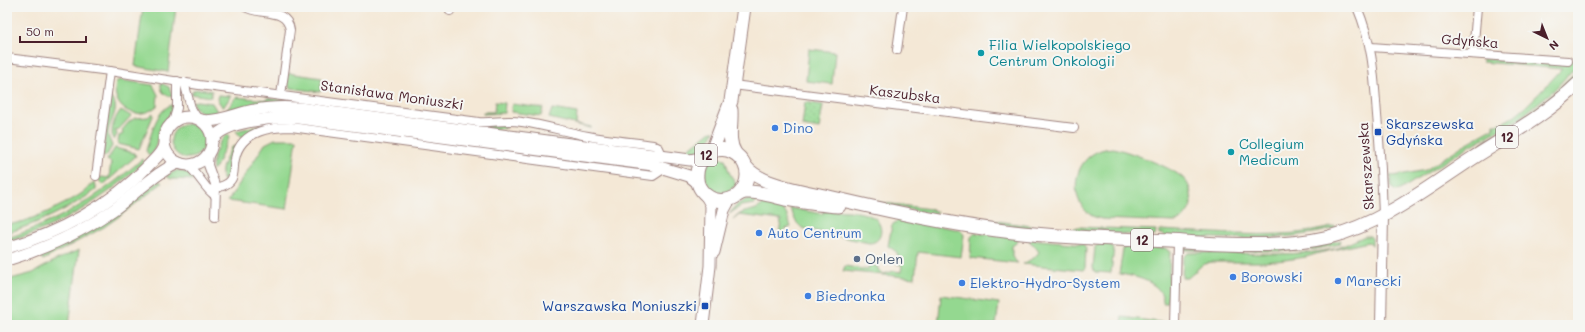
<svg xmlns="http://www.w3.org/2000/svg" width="1585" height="332" font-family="Mali,sans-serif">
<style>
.grass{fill:#94d890;stroke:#6f7c5e}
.garden{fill:url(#garden-dots);stroke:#6f7c5e}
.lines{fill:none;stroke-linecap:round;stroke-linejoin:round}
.minor-casing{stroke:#9f8480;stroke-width:10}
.tertiary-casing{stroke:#9f8480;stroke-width:12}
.secondary-casing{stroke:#9f8480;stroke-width:13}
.primary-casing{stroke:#9f8480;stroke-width:15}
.minor{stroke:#fff;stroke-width:8}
.tertiary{stroke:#fff;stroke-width:10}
.secondary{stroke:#fff;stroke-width:11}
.primary{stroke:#fff;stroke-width:13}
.culture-dot{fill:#0f9aa8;stroke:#f6f6f2;stroke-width:1.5}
.shop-dot{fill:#3f7fe0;stroke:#f6f6f2;stroke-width:1.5}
.transit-dot{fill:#1a4fb4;stroke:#f6f6f2;stroke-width:1.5}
.service-dot{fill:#5c6f8a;stroke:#f6f6f2;stroke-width:1.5}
.labels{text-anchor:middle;stroke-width:4;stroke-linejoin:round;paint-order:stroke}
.shield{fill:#f6f6f2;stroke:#7e6067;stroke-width:1}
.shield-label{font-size:13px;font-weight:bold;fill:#4a1f2b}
.street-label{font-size:14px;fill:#4a1f2b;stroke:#f6f6f2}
.culture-label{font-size:14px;fill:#0d838f;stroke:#f6f6f2;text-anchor:start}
.transit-label{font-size:14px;fill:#164399;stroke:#f6f6f2;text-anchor:start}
.shop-label{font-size:14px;fill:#366cbe;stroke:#f6f6f2;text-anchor:start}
.service-label{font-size:14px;fill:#4e5e75;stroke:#f6f6f2;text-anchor:start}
</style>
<defs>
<pattern id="garden-dots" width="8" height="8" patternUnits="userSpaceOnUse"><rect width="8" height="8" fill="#94d890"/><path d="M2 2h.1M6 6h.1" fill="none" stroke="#81b97c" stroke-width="1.8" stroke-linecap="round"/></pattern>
</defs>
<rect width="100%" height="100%" fill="#f6f6f2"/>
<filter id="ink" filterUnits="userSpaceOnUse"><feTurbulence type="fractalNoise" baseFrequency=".025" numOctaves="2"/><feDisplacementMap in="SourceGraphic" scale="8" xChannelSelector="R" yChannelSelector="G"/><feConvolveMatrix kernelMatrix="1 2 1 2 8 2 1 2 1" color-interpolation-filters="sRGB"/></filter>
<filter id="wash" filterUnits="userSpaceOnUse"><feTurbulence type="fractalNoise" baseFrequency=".012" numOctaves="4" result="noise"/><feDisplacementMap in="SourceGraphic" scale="16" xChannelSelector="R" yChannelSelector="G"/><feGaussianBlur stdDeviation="0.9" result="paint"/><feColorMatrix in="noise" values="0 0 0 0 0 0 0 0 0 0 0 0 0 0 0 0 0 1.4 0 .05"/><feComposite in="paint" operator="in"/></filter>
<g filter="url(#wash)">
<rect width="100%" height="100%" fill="#f4e8d6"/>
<g class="grass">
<polygon points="143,7 176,7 168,72 135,66"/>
<polygon points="809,49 835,52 832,84 806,81"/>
<path d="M1482 59 1568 64 1572 60 1578 61V64L1554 90 1520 118 1468 147 1400 190 1396 191C1390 188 1391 182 1390 175L1394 176 1426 170 1462 146 1494 128V124C1513 126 1549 82 1562 69L1482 62Z"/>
<path d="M1578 69V76C1554 101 1513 130 1481 143 1518 124 1550 100 1578 69Z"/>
<polygon points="288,73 322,78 320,92 291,88 287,84"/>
<path d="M119 80 153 85 158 95 157 106C137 123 110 109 116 82Z"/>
<path d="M161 83 169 87 173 97C165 96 160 92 161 83Z"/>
<polygon points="199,89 212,91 211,97 191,94 194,90"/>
<polygon points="218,95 231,96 223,108 217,99"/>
<polygon points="236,97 267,100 267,98 486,126 506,124 506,128 495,129 290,102 257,104 226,111"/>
<path d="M110 98C123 106 108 123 108 134 108 138 111 142 112 146L107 155 104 157 103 155Z"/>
<path d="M197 101 212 103 218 113C205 116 198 114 192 102Z"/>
<polygon points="495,102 505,103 504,113 483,114 483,112 494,112"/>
<polygon points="512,104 543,108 541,116 511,112"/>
<path d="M171 105H173C173 115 165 118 161 126 155 137 159 146 150 156L146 151 147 147C152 133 156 111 171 105Z"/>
<polygon points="552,109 577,113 576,124 591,127 591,128 549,118"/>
<path d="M121 110 131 116 119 129 115 130 117 134 114 140C109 132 114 118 121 110Z"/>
<polygon points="153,113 153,116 139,149 118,144 118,142 119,136 123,134 122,130 129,122 135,118 148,117"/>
<path d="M268 123H292L645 170V171L285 124C269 124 253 126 242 138L236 131Z"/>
<circle cx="188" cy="141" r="17"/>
<path d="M711 131H714C707 146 700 156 682 154Z"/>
<path d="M228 134 229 138 216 167 213 170C210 160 219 140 228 134Z"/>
<polygon points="275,139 297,139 287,209 228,201 265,144"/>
<path d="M236 145 229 162 228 176 224 181C218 168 226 160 231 148Z"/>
<polygon points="115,148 134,153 136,156 103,185 98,179 101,177 109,178 111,162 107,160"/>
<path d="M1113 148C1128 151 1174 168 1184 179 1191 186 1193 199 1190 208 1187 214 1181 221 1175 222L1102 219C1066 214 1066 150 1113 148Z"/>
<path d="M718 158 725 159 729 172 736 185C715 210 688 167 718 158Z"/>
<path d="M142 159 144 162C105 199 59 227 7 242V238C59 222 102 195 142 159Z"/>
<polygon points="178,170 191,174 196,179 193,180 171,179 166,176"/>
<polygon points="159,181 162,183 121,215 104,227 43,260 41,257 101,225 129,205"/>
<path d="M94 182 96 186V190C69 209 39 223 7 233V224C22 226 73 201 85 191 88 188 90 185 94 182Z"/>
<polygon points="747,199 757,200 754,204 741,206 729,214 738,204"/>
<polygon points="869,201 930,209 937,212 936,215"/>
<path d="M768 203C784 206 786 212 791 227L785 229 779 236 781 220 739 215 733 220C742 210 745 213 756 209 761 207 762 204 768 203Z"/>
<path d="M790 208 823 214V211C840 211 857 209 873 217 884 223 884 243 869 243L802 228 796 222Z"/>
<polygon points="946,214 1031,226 1030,229"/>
<path d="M900 219 961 230 964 235 961 257 918 252 915 278 843 271 845 266 868 270 869 265 877 266 879 271 884 274 894 271 901 272 902 265 897 264C900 251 896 252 888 246L892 225Z"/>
<path d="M1335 226 1337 228C1280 243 1221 238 1163 236V234H1159V230C1213 232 1283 241 1335 226Z"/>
<polygon points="1039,227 1067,231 1078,227 1156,230 1155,236 1041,229"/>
<polygon points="975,233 1019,237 1016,243 1012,246 1012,257 1018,263 970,258 971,237"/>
<path d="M1365 236H1370L1372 238V246L1368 242 1319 253 1306 257 1285 260 1264 262H1211L1202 265 1188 278H1182L1183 258 1188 253C1235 251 1282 258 1328 250 1341 248 1353 241 1365 236Z"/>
<polygon points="1030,239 1083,244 1086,248 1085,268 1083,270 1023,264 1035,257 1039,252 1034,245 1030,242"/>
<polygon points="1341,240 1340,244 1316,249 1280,251 1184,250 1187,248 1314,246"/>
<polygon points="1102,244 1109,244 1114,248 1111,273 1095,272 1093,268 1095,247 1097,245"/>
<path d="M1130 245 1154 246 1155 248H1165L1170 252 1168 303H1163C1164 282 1135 276 1119 274L1123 249 1125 246Z"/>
<polygon points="79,250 69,325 7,325 7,280 33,273 56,260"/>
<polygon points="941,295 999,303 996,325 938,325"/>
<polygon points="1122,317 1166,323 1166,325 1121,325"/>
</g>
<polygon class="garden" points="805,102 823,105 819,129 802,126"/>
</g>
<g filter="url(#ink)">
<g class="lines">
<g class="minor-casing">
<g id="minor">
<path d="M245 7C260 16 287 7 290 30L281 95"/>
<path d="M1357 7C1373 45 1374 75 1377 115 1380 148 1382 182 1383 216"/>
<polyline points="450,11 450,7"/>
<polyline points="1371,47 1568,61"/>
<polyline points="897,50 903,7"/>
<polyline points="1473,54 1477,7"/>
<path d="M7 58 110 71 199 85 479 122C493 123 507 119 522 122 544 125 566 132 588 136 609 140 631 142 653 145L659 148 663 157"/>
<polyline points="184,82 191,108 197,118"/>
<polyline points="733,85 1074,128"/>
<polyline points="173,122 177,108 177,81"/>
<polyline points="209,153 208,165 216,187 215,216"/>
<path d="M187 165C198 173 203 186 213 194"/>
<polyline points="96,176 110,71"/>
<path d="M209 190C216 188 227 186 231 180 235 175 233 166 235 159 240 132 267 127 291 127L653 176 665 168"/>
<polyline points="1175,325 1177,242"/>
</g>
</g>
<g class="tertiary-casing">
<polyline id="tertiary" points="1381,325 1383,216"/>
</g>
<g class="secondary-casing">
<g id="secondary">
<circle cx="188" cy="141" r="24"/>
<path d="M201 120C215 124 240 112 255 110 270 107 284 107 299 108L690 160 701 158 706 155"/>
<path d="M212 141C222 120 277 117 298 118L653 165 689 176 698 183"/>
<path d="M7 248C59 233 111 205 148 166 154 159 163 153 164 144"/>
<polyline points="714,252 724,210 730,199"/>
<path d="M7 260C44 249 78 234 110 212 127 201 162 167 179 163"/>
<polyline points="703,325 710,266 711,205 705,194"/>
</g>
</g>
<g class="primary-casing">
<g id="primary">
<path d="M731 110C732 124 727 141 735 153"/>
<polyline points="710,153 714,146 731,101 744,7"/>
<path d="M746 167C760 185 806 192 829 197 889 211 951 225 1013 232 1065 238 1117 239 1169 241 1221 244 1277 249 1329 237 1383 223 1427 188 1473 158 1509 135 1547 114 1578 84"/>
<path d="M738 195C764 169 728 134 704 157 700 162 697 167 697 174 696 182 700 190 706 195 714 202 726 202 735 197 738 195 742 192 746 192 758 191 773 196 785 199 803 202 820 205 839 206"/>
</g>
</g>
<use href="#minor" class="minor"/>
<use href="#tertiary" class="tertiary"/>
<use href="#secondary" class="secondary"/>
<use href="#primary" class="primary"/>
</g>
</g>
<g class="culture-dot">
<circle cx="981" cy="53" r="4"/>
<circle cx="1231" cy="152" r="4"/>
</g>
<g class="shop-dot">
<circle cx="775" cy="128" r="4"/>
<circle cx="759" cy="233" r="4"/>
<circle cx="1233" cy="277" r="4"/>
<circle cx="1338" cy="281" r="4"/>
<circle cx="962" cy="283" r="4"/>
<circle cx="808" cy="296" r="4"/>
</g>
<g class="transit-dot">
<rect x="1374" y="128" width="8" height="8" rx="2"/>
<rect x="701" y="302" width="8" height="8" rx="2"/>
</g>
<circle class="service-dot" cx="857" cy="259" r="4"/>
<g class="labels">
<g class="shield">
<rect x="1496" y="126" width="22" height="22" rx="3"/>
<rect x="695" y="144" width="22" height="22" rx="3"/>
<rect x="1131" y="229" width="22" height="22" rx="3"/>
</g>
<g class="shield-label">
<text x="1507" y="142">12</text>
<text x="706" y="160">12</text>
<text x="1142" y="245">12</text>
</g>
<g class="street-label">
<text transform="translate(1470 41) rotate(4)" y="5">Gdyńska</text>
<text transform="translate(905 94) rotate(7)" y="5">Kaszubska</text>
<text transform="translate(392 95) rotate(8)" y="5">Stanisława Moniuszki</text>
<text transform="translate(1366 166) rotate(-94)" y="5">Skarszewska</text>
</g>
<g class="culture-label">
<text x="989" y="50">Filia Wielkopolskiego<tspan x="989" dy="16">Centrum Onkologii</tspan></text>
<text x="1239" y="149">Collegium<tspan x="1239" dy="16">Medicum</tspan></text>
</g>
<g class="transit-label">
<text x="1386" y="129">Skarszewska<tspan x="1386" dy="16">Gdyńska</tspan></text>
<text x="697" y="311" text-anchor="end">Warszawska Moniuszki</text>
</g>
<g class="shop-label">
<text x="783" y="133">Dino</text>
<text x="767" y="238">Auto Centrum</text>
<text x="1241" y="282">Borowski</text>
<text x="1346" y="286">Marecki</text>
<text x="970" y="288">Elektro-Hydro-System</text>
<text x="816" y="301">Biedronka</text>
</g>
<g class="service-label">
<text x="865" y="264">Orlen</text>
</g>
</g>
<rect width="1585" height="332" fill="none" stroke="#f6f6f2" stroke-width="24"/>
<g transform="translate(1547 38) rotate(137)" stroke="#f6f6f2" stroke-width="3" paint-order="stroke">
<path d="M0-3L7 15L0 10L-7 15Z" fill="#4a1f2b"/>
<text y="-6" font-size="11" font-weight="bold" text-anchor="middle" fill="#4a1f2b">N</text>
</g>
<path d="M20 36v6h66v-6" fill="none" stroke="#4a1f2b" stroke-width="2"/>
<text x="26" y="36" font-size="12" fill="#4a1f2b" stroke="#f6f6f2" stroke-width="3" paint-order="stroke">50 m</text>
</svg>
